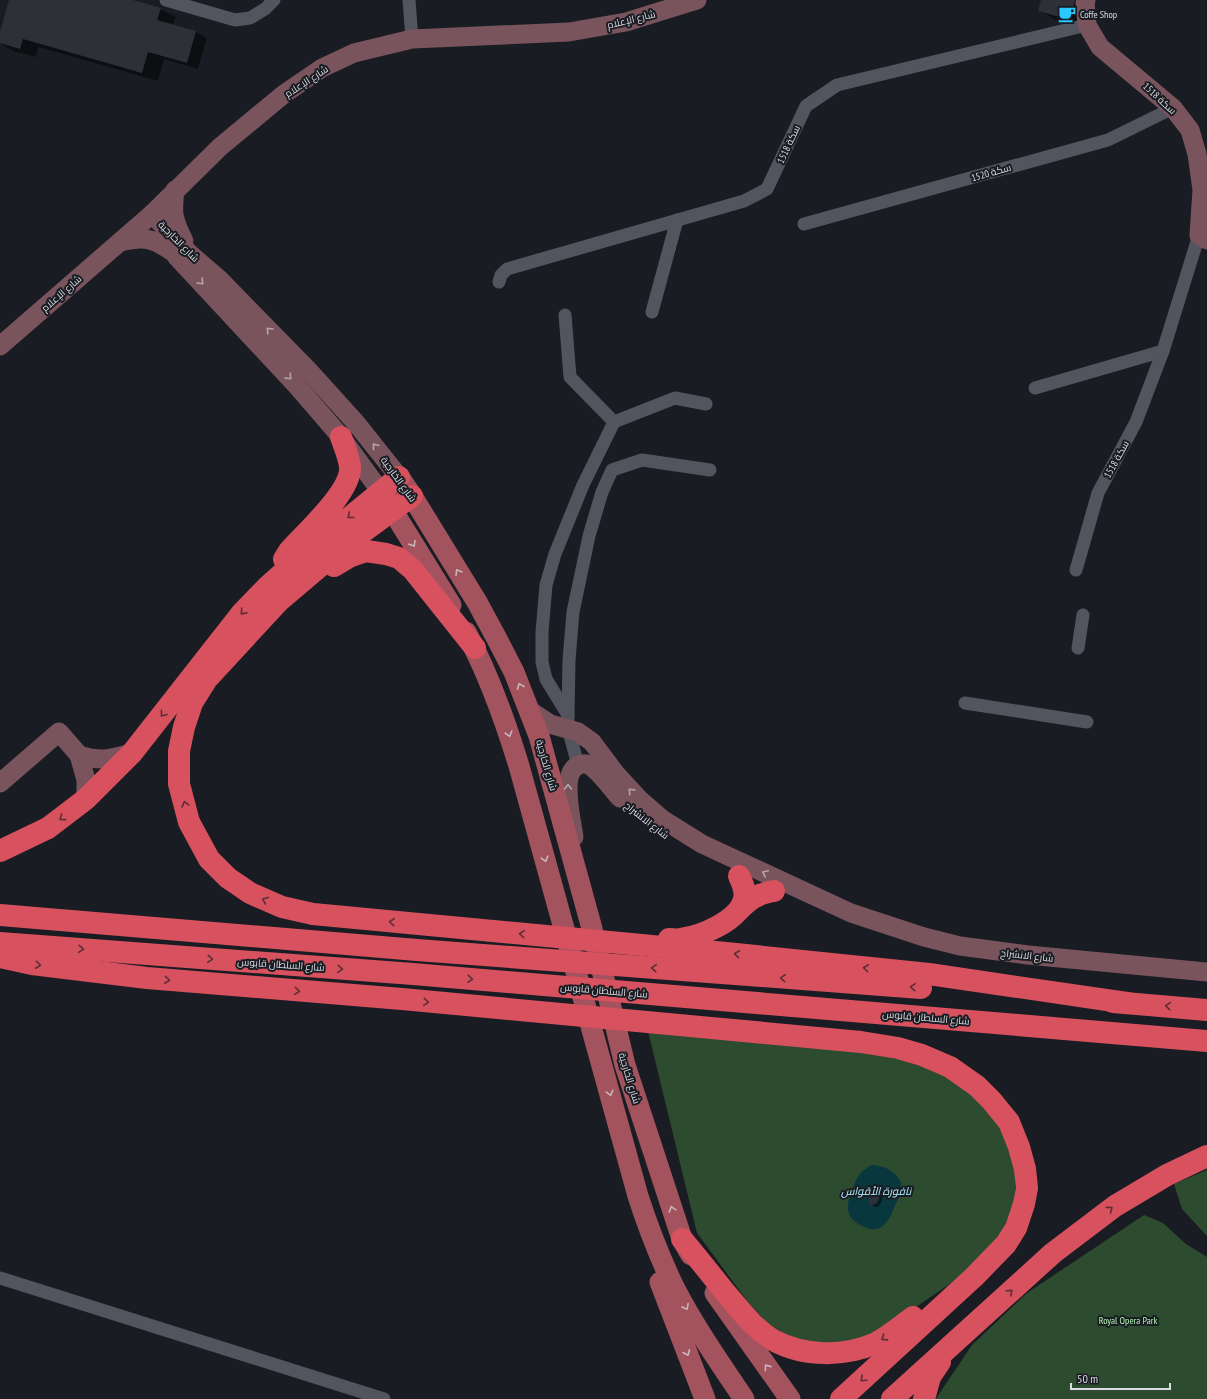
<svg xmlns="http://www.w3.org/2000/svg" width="1207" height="1399" font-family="'PT Sans Narrow',Cairo,sans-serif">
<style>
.green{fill:#2d4c2f}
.water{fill:#08373e}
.shadow{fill:#0007}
.building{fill:#2d3037}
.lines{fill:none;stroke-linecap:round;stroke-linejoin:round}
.street{stroke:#52555d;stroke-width:13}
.secondary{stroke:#7a545d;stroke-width:19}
.primary{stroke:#a2535e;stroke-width:21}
.highway{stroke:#d7515e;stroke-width:22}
.oneway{stroke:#b4a6ac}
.oneway2{stroke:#5c2f37}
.oneway3{stroke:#cab3ba}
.labels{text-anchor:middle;stroke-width:4;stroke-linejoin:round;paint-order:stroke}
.poi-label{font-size:10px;fill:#dbdce1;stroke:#191c22;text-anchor:start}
.street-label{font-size:10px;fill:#dbdce1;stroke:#191c22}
.park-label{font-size:10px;fill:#b0f6b5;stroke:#191c22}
.water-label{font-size:11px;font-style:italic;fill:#b0f1fd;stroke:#191c22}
</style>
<rect width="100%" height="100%" fill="#191c22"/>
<g class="green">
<polygon points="648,1031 859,1051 896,1057 943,1074 970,1093 1000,1126 1017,1170 1014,1202 1006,1224 998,1239 969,1271 873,1336 835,1344 795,1340 767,1323 748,1302 697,1233"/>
<polygon points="1207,1170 1207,1236 1182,1209 1174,1184"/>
<polygon points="1144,1215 1163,1223 1186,1244 1207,1257 1207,1399 936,1399 937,1397 972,1345 1027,1293"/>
</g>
<path class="water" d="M872 1165C885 1165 902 1174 902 1189 901 1195 897 1201 895 1206 887 1226 879 1237 857 1223 843 1214 848 1200 853 1188 855 1182 857 1176 862 1172 865 1169 868 1167 872 1165Z"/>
<g class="shadow">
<polygon points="10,0 129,0 160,9 176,17 173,25 196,32 207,38 198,69 164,59 158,81 38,47 36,57 13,51 0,43 0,36"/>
<polygon points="1042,0 1093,0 1085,28 1054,19 1039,10"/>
<polygon points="879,1190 883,1194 882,1201 878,1207 875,1207 870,1204"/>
</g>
<g class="building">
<polygon points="9,0 133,0 161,8 157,20 196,31 187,63 148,52 142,73 23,39 20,49 0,43 0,32"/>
<polygon points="1041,0 1075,0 1070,20 1038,11"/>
<polygon points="877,1189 879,1189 880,1192 879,1199 877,1203 871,1206 869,1205 869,1197 872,1191"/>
</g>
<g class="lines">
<g class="street">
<polyline points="166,0 235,20 250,18 265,9 274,0"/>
<polyline points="409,0 412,39"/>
<polyline points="804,224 1108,140 1173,108"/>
<polyline points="499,282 501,275 507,269 744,201 767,189 806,106 837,85 1087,25"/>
<polyline points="652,312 677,220"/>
<polyline points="565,315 570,377 614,422"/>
<polyline points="1035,388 1163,351"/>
<polyline points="1076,570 1098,493 1136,422 1163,351 1199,235"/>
<polyline points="1078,648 1083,615"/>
<polyline points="965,703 1087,722"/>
<polyline points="568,715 569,660 573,612 589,536 602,492 612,470 642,460 710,470"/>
<polyline points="578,765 568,728 568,715 546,679 542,662 542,632 546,585 555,554 583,485 614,422 675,398 706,404"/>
<polyline points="0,1278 384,1399"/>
</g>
<g class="secondary">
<polyline points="1086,0 1085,3 1087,25 1100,47 1173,108 1190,130 1197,154 1202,190 1199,235 1207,240"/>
<path d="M175 190C172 214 173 219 184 241"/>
<polyline points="152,214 190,254 219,279 308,370 356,423 399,477"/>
<path d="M120 242C145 236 153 238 174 253"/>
<polyline points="176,256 297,386 341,437 381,492"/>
<polyline points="0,346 152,214 220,147 284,94 322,68 354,53 412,39 569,32 626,22 697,0"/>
<polyline points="529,710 550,724 578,732 592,742 616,774 640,800 662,819 702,844 851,913 924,937 960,946 1028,955 1207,972"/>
<path d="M79 755C101 762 110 759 132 753"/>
<polyline points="0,783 59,732 79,755 86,780 86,799"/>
<path d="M574 837C572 821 559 772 579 765 584 763 589 764 593 768 602 775 612 789 620 798"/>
</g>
<g class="primary">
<polyline points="399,477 412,496 477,602 497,639 514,672 539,736 591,925 625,1065 682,1239 691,1255"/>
<polyline points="383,495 451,605"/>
<path d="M466 632C489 675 505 720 519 766L638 1196C648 1227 660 1258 674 1287 694 1326 720 1363 744 1399"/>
<polyline points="660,1282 705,1399"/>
<polyline points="715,1293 790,1399"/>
</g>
<g class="highway">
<polyline points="412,496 345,545 279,601 207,679 192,703 184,727 179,751 179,784 189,822 209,859 228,878 250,893 282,907 313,914 726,953 929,974 1127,1003"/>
<path d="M284 559 289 551C305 533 352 491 350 467 349 457 344 446 341 437"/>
<polyline points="334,566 349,557 366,551 386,554 399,558 413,570 475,648"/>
<polyline points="0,851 48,828 86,799 132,753 241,614 267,587 295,562 399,477"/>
<path d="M739 910C751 898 757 894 774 891"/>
<polyline points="0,915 417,950 921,988"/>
<path d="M669 939C673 939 677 940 681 939 701 936 739 921 744 899 746 891 743 884 739 876"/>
<polyline points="0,943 413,974 1207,1041"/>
<polyline points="0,957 32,964 147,978 402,999 861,1042 898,1048 922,1055 950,1067 977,1086 991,1100 1009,1122 1019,1147 1025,1169 1027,1188 1024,1204 1016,1228 1006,1244 974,1277 841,1399"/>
<polyline points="1113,1002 1207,1010"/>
<path d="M682 1239C696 1256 710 1273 724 1291 739 1308 753 1328 773 1340 804 1357 844 1357 876 1343 889 1336 901 1326 913 1317"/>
<polyline points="892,1399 1053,1253 1115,1206 1167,1175 1207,1156"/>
<polyline points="924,1399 930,1377 940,1362"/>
</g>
</g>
<defs><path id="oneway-chevron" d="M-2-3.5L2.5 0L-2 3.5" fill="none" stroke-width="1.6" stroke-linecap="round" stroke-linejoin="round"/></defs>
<g class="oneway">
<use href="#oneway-chevron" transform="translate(201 282) rotate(47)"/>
<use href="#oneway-chevron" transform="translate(269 330) rotate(-134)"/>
<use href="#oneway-chevron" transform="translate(289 377) rotate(47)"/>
<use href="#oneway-chevron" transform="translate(375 446) rotate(-128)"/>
<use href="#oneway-chevron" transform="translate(568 787) rotate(-90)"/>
<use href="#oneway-chevron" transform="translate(631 791) rotate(-133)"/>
<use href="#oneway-chevron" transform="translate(765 873) rotate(-155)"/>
</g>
<g class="oneway2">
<use href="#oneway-chevron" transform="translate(350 516) rotate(141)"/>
<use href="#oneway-chevron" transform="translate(243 612) rotate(132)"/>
<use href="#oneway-chevron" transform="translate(163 714) rotate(128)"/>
<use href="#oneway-chevron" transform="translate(185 804) rotate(-105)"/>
<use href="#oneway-chevron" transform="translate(62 818) rotate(144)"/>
<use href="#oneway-chevron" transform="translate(265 900) rotate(-157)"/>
<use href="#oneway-chevron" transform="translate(392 922) rotate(-175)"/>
<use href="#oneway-chevron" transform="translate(522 934) rotate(-175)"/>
<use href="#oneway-chevron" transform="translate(81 949) rotate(4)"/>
<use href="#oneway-chevron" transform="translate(737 954) rotate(-174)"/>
<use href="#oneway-chevron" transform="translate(210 959) rotate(4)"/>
<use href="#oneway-chevron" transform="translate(38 965) rotate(7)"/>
<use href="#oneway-chevron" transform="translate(654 968) rotate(-176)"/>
<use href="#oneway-chevron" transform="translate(866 968) rotate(-174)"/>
<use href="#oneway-chevron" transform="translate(340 969) rotate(4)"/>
<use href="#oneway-chevron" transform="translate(783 978) rotate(-176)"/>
<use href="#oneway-chevron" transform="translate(470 979) rotate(5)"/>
<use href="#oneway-chevron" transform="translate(167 980) rotate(5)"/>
<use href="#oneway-chevron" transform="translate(913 987) rotate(-176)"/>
<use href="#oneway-chevron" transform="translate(297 991) rotate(5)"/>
<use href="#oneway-chevron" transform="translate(426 1002) rotate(5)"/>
<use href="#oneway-chevron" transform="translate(1168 1006) rotate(-175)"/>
<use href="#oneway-chevron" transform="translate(1110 1209) rotate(-37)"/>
<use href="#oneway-chevron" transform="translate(1010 1292) rotate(-42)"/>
<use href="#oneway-chevron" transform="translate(884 1338) rotate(147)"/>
<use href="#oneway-chevron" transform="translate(863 1379) rotate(138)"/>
</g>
<g class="oneway3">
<use href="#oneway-chevron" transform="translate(413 544) rotate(58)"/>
<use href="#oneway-chevron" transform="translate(458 572) rotate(-121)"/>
<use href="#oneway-chevron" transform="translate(520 686) rotate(-112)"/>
<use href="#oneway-chevron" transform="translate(509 734) rotate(73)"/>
<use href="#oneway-chevron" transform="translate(545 859) rotate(74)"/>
<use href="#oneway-chevron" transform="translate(610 1093) rotate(75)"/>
<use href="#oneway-chevron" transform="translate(672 1209) rotate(-108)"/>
<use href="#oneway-chevron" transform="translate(686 1307) rotate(61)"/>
<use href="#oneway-chevron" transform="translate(687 1353) rotate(67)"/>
<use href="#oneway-chevron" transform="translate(767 1367) rotate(-125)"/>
</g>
<defs>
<g id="cafe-bare" transform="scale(1.38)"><path d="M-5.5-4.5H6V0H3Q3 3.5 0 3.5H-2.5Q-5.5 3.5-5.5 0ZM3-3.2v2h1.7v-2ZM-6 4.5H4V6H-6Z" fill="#29c8ff" stroke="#191c22" stroke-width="2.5" paint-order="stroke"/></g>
</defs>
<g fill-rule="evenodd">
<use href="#cafe-bare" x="1067" y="14"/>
</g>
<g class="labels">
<g class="poi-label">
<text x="1080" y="18">Coffe Shop</text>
</g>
<g class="street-label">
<text transform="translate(631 19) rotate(-14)" y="4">شارع الإعلام</text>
<text transform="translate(306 81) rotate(-33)" y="4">شارع الإعلام</text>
<text transform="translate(1160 98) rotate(43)" y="4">سكة 1518</text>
<text transform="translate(788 144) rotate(-65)" y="4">سكة 1518</text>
<text transform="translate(991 172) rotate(-16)" y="4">سكة 1520</text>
<text transform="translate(179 241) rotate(45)" y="4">شارع الخارجية</text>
<text transform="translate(61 293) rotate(-41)" y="4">شارع الإعلام</text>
<text transform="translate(1116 459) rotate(-61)" y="4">سكة 1518</text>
<text transform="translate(399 479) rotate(54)" y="4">شارع الخارجية</text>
<text transform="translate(547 765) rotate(74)" y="4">شارع الخارجية</text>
<text transform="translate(647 820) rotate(38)" y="4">شارع الانشراح</text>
<text transform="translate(1027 955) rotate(6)" y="4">شارع الانشراح</text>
<text transform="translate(281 964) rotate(4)" y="4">شارع السلطان قابوس</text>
<text transform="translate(604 990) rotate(5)" y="4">شارع السلطان قابوس</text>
<text transform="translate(926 1017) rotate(5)" y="4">شارع السلطان قابوس</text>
<text transform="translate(630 1078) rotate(73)" y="4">شارع الخارجية</text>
</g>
<g class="park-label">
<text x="1128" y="1324">Royal Opera Park</text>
</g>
<g class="water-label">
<text x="876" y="1195">نافورة الأقواس</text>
</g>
</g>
<path d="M1071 1383v6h99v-6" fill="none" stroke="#dbdce1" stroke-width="2"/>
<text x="1077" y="1383" font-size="12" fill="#dbdce1" stroke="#191c22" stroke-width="3" paint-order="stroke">50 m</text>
</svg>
